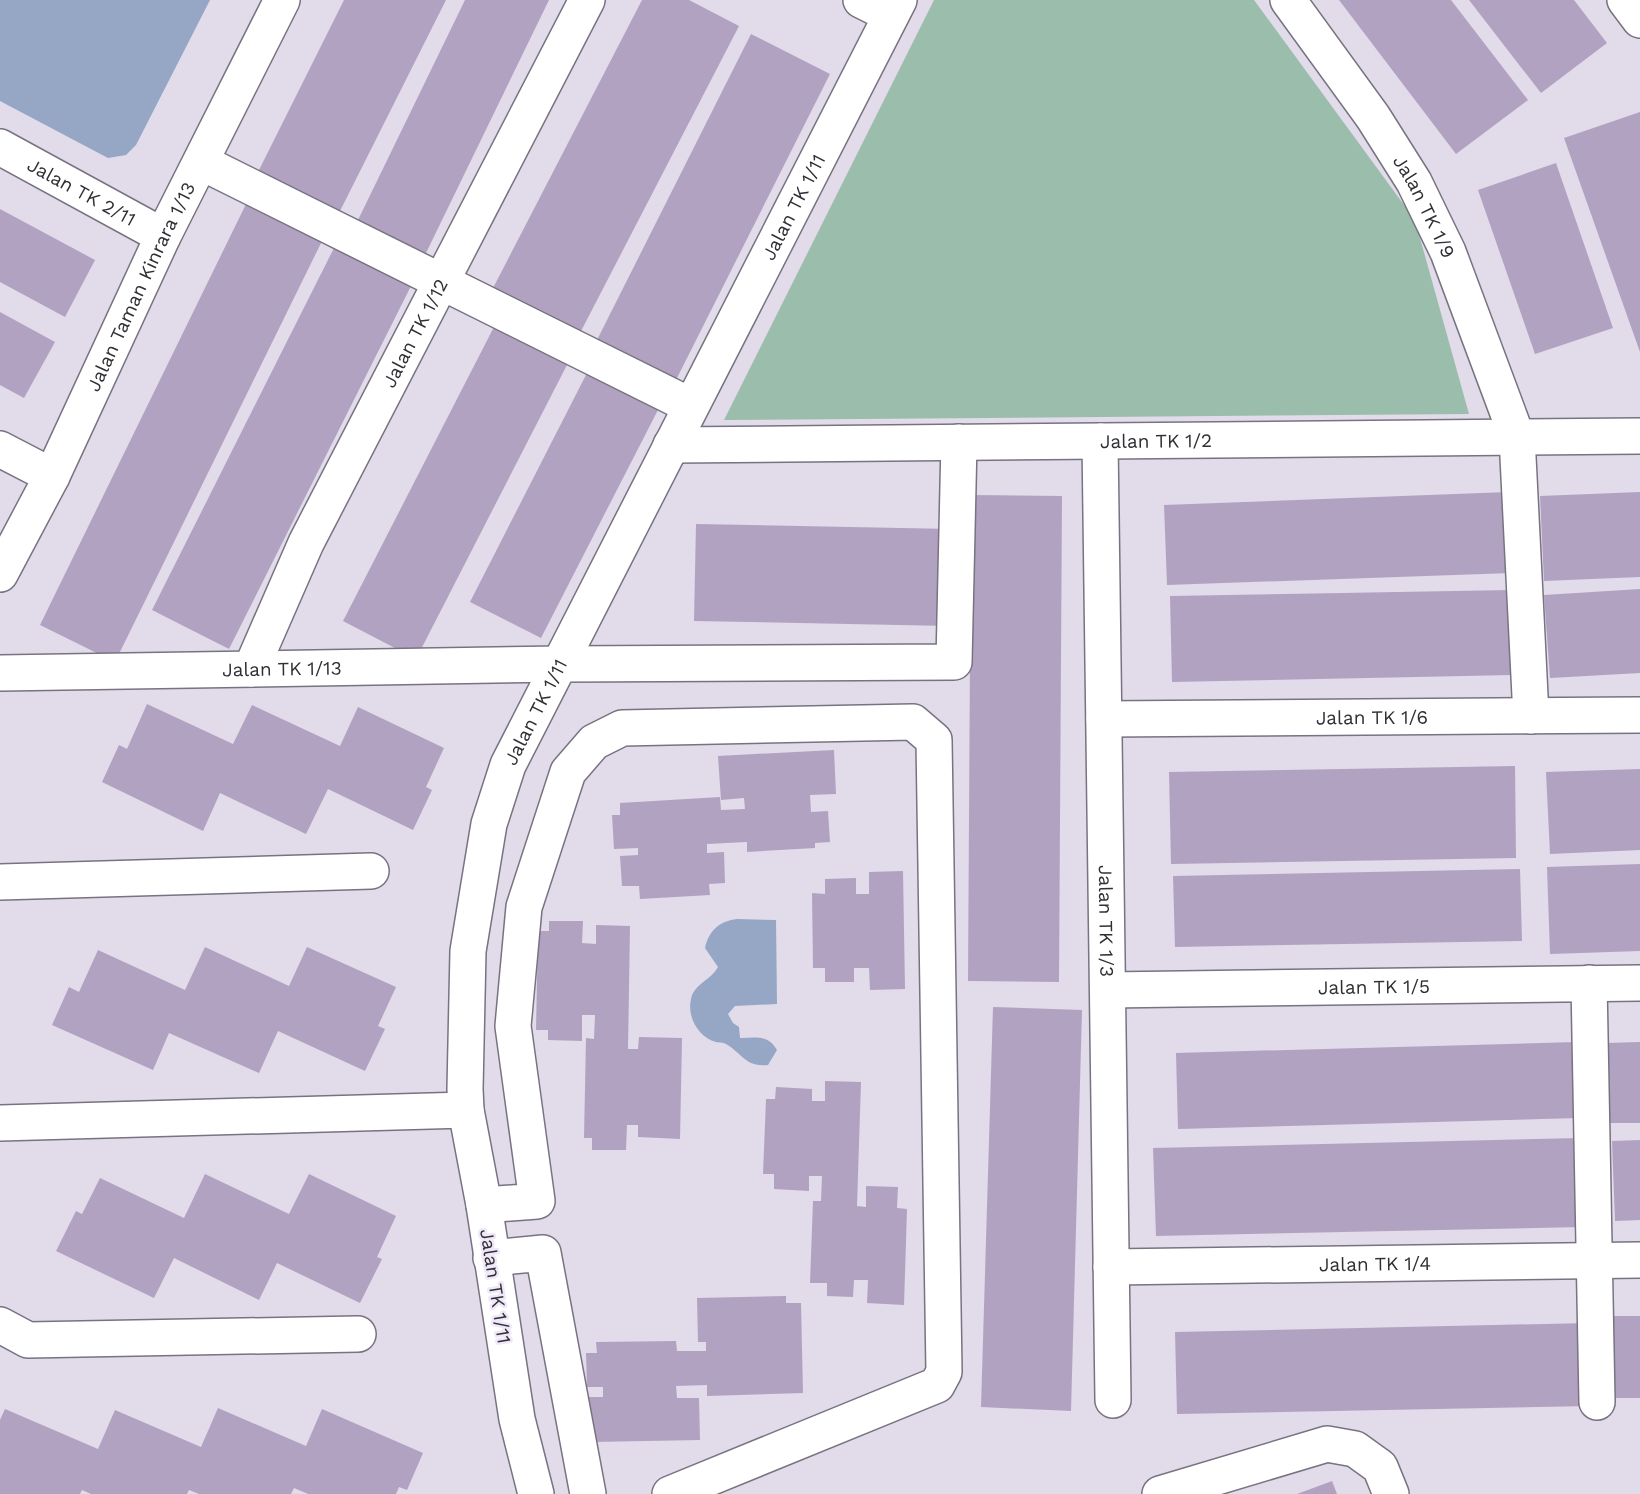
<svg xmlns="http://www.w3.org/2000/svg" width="1640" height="1494" font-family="'Work Sans',sans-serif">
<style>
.green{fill:#9bbdab}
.water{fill:#95a7c4}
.building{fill:#b2a2c1}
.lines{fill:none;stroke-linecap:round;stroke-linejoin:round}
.minor-casing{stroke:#777380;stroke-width:38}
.minor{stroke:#fff;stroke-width:35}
.labels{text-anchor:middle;stroke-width:5;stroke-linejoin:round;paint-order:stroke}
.street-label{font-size:19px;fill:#312f34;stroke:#eee8f8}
</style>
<rect width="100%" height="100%" fill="#e1dbea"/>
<polygon class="green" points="934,0 1254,0 1415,220 1469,414 724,420"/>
<g class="water">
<polygon points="0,0 210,0 136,145 126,155 108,158 0,101"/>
<path d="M737 919 776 920 777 1004 735 1006 728 1014 733 1023 739 1027 740 1038C755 1038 768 1034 777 1050L768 1065C745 1067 743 1054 726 1044 723 1042 719 1043 716 1042 698 1037 687 1017 691 999 694 984 711 980 718 967L705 948C709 930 720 921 737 919Z"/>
</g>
<g class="building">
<polygon points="344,0 446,0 339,213 258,172"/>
<polygon points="465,0 549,0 426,253 358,220"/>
<polygon points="642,0 689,0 739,26 579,335 492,290"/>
<polygon points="1339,0 1451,0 1528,100 1456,154"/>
<polygon points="1469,0 1574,0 1607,43 1541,93"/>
<polygon points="751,34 830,74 675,382 596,342"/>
<polygon points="1640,112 1640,352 1564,138"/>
<polygon points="1556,163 1613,328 1535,354 1478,190"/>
<polygon points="248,200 324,237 115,662 40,625"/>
<polygon points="0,209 95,260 65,317 0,282"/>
<polygon points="337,242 414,280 229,649 152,610"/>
<polygon points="0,312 55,342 24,398 0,385"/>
<polygon points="496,323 569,361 416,659 343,621"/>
<polygon points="589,369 660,406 541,638 470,602"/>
<polygon points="1508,492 1511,573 1167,585 1164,505"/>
<polygon points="1640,492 1640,577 1544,581 1540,496"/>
<polygon points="971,495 1062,496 1059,982 968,981"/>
<polygon points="696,524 951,529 949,626 694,621"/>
<polygon points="1640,589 1640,673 1550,678 1544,595"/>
<polygon points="1511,590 1512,675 1172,682 1170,596"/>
<polygon points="147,704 233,744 252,705 340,746 358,707 444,748 426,787 432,790 413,830 328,789 306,834 220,793 203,831 102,782 119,745 127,749"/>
<polygon points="834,750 836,794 810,795 811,812 828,811 830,842 815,843 815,848 747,852 747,842 707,844 707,853 724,852 725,883 709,884 710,895 640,899 639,886 622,886 620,856 638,855 638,848 614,849 612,815 620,815 620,803 720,797 721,810 745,809 744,798 721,800 718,756"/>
<polygon points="1515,766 1516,858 1171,864 1169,772"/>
<polygon points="1640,769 1640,850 1550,854 1546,772"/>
<polygon points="1640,864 1640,951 1550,954 1547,867"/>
<polygon points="1520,869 1522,941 1175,947 1173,876"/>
<polygon points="903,871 905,989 870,990 869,968 854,968 854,982 825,982 825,968 813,968 812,893 825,894 825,879 856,878 856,894 869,894 869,872"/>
<polygon points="549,921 583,921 582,943 596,944 596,925 630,926 628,1049 638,1049 639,1037 682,1038 680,1139 638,1137 638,1125 627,1125 626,1150 592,1150 592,1138 584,1138 586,1038 594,1039 595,1015 582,1015 582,1041 548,1040 548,1030 536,1030 538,931 549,931"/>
<polygon points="205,947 289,986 307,947 396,987 378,1026 385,1029 365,1071 278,1031 259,1073 169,1033 153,1070 52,1025 69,987 79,992 98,950 185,990"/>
<polygon points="993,1007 1082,1010 1071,1411 981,1407"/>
<polygon points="1577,1042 1579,1118 1178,1129 1176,1053"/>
<polygon points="1640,1042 1640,1123 1608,1123 1607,1043"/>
<polygon points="825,1081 861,1082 857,1206 866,1207 866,1186 898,1187 897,1208 907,1209 904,1305 867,1303 868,1280 854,1280 853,1297 827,1296 827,1283 810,1283 813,1201 821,1201 822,1176 809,1176 809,1191 774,1189 774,1174 763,1174 766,1099 775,1099 776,1087 812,1089 812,1101 825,1101"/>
<polygon points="1580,1138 1583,1227 1156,1236 1153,1148"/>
<polygon points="1640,1140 1640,1220 1615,1221 1612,1141"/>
<polygon points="205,1174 289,1214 309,1174 396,1216 377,1257 382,1259 360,1303 277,1263 259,1300 174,1258 154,1298 56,1251 76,1211 82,1214 100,1178 184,1218"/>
<polygon points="786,1296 786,1303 801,1303 803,1393 707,1396 707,1385 676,1386 677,1398 699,1398 700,1440 592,1442 580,1397 603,1397 603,1387 587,1387 586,1353 597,1353 596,1342 676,1341 677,1351 706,1351 706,1342 698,1342 697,1298"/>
<polygon points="1611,1316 1640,1316 1640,1398 1613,1398"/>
<polygon points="1589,1323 1591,1406 1177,1414 1175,1332"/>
<polygon points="218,1408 306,1446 322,1409 423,1453 407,1490 399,1487 396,1494 308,1494 294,1488 291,1494 199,1494 189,1490 187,1494 91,1494 82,1490 80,1494 0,1494 0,1420 5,1409 98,1449 115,1410 201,1447"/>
<polygon points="1332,1481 1337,1494 1297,1494"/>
</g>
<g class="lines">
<g class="minor-casing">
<g id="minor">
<polyline points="861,0 891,15"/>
<path id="s1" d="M1288 0 1373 117 1414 182 1448 252 1517 437 1531 716"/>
<polyline points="1625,0 1640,20"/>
<path id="s2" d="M0 147 163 236"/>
<polyline points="201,162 691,406"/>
<path id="s3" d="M1100 441 1113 1400"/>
<path id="s4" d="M671 445 1640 436"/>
<polyline points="0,449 52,476"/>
<path id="s5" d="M0 574 52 476 163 236 282 0"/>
<path id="s6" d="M251 669 306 543 587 0"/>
<path id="s7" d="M0 673 562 664 954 662 959 442"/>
<path id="s8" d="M1104 719 1640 715"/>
<polyline points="0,882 371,871"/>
<polyline points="1589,983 1597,1402"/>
<path id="s9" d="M1108 990 1640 983"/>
<polyline points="0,1123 466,1110"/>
<polyline points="484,1205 537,1201 513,1026 524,907 568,772 594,742 622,728 913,722 934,740 944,1372 937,1385 670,1494"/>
<polyline points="491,1258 543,1253 588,1494"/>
<path id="s10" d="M1111 1267 1640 1260"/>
<polyline points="0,1325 28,1340 358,1334"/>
<path id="s11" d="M536 1494 517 1419 484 1205 466 1110 465 1089 468 951 489 824 508 765 899 0"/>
<polyline points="1160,1494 1327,1444 1355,1449 1380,1467 1391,1494"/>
</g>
</g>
<use href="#minor" class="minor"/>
</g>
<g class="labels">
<g class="street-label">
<text dy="7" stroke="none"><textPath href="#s2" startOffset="93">Jalan TK 2/11</textPath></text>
<text dy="7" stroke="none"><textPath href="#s11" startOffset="1367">Jalan TK 1/11</textPath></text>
<text dy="7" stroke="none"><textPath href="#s1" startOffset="248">Jalan TK 1/9</textPath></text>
<text dy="7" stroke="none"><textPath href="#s5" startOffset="320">Jalan Taman Kinrara 1/13</textPath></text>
<text dy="7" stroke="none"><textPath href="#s6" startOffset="374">Jalan TK 1/12</textPath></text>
<text dy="7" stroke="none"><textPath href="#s4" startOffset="485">Jalan TK 1/2</textPath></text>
<text dy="7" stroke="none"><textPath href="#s7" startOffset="282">Jalan TK 1/13</textPath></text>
<text dy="7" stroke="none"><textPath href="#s11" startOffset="800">Jalan TK 1/11</textPath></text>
<text dy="7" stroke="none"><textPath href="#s8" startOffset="268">Jalan TK 1/6</textPath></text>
<text dy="7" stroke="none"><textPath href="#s3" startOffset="480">Jalan TK 1/3</textPath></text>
<text dy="7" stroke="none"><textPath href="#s9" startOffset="266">Jalan TK 1/5</textPath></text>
<text dy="7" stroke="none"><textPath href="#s10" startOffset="264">Jalan TK 1/4</textPath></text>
<text transform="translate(496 1286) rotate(81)" y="7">Jalan TK 1/11</text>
</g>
</g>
</svg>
